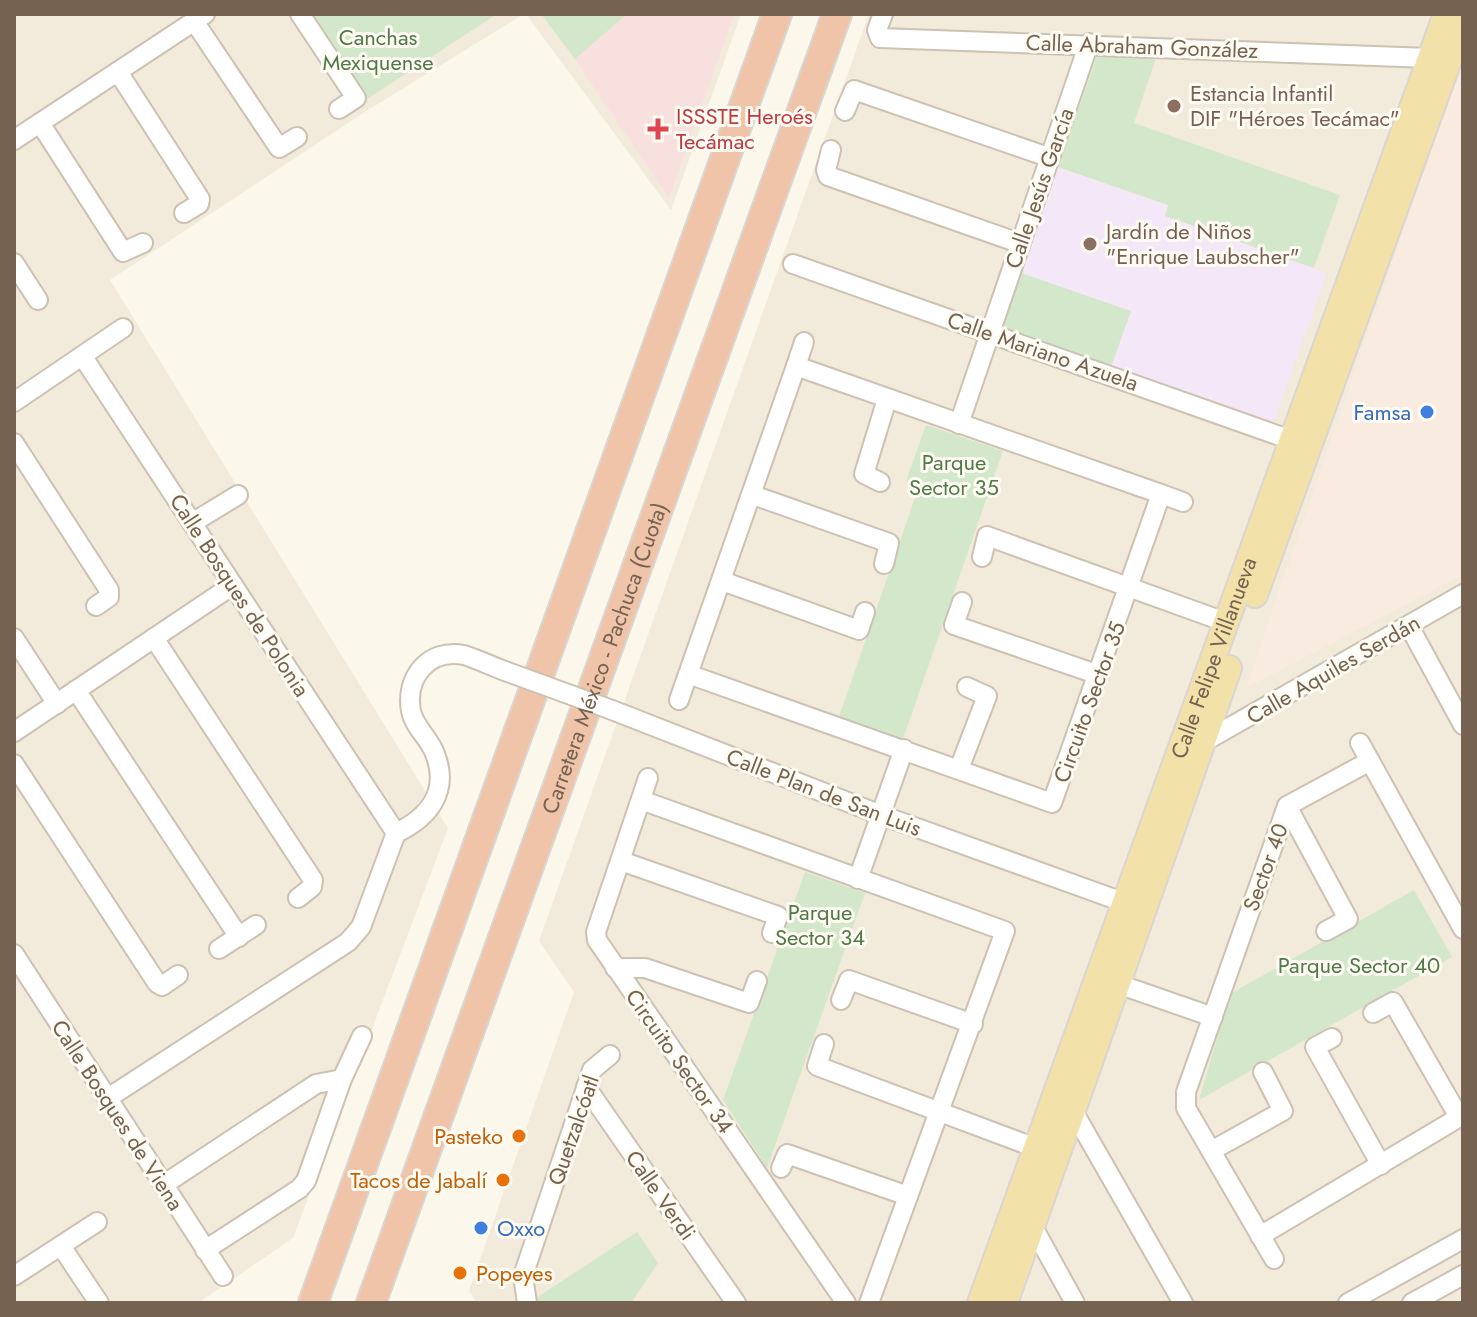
<svg xmlns="http://www.w3.org/2000/svg" width="1477" height="1317" font-family="Jost,sans-serif">
<style>
.residential{fill:#f2eada}
.commercial{fill:#faebe0}
.education{fill:#f4e8f8}
.medical{fill:#f8e0df}
.green{fill:#d3e8ca}
.lines{fill:none;stroke-linecap:round;stroke-linejoin:round}
.minor-casing{stroke:#cdc1b2;stroke-width:22}
.major-casing{stroke:#dbd6d2;stroke-width:28}
.highway-casing{stroke:#dbd6d2;stroke-width:32}
.minor{stroke:#fff;stroke-width:18}
.major{stroke:#f3e1aa;stroke-width:24}
.highway{stroke:#efc4a8;stroke-width:28}
.minor-bridge-casing{stroke:#cdc1b2;stroke-width:22;stroke-linecap:butt}
.minor-bridge{stroke:#fff;stroke-width:18}
.education-dot{fill:#8d6e63;stroke:#fefbf2;stroke-width:3}
.health-dot{fill:#e0444e;stroke:#fefbf2;stroke-width:3}
.shop-dot{fill:#3f7fe0;stroke:#fefbf2;stroke-width:3}
.food-dot{fill:#e8710a;stroke:#fefbf2;stroke-width:3}
.labels{text-anchor:middle;stroke-width:6;stroke-linejoin:round;paint-order:stroke}
.park-label{font-size:22px;fill:#517949;stroke:#fefbf2}
.street-label{font-size:22px;fill:#756250;stroke:#fefbf2}
.education-label{font-size:22px;fill:#785e54;stroke:#fefbf2;text-anchor:start}
.health-label{font-size:22px;fill:#be3a42;stroke:#fefbf2;text-anchor:start}
.shop-label{font-size:22px;fill:#366cbe;stroke:#fefbf2;text-anchor:end}
.food-label{font-size:22px;fill:#c56008;stroke:#fefbf2;text-anchor:end}
</style>
<rect width="100%" height="100%" fill="#fbf7eb"/>
<g class="residential">
<polygon points="14,14 524,14 368,110 110,280 448,828 293,1238 198,1303 14,1303"/>
<polygon points="526,14 741,14 671,210"/>
<polygon points="869,14 1463,14 1463,1303 477,1303 469,1291 574,992 539,941"/>
</g>
<polygon class="commercial" points="1463,61 1463,575 1246,688 1352,378"/>
<polygon class="education" points="1052,165 1169,206 1166,216 1327,273 1273,424 1111,367 1131,311 1015,271"/>
<polygon class="medical" points="625,14 734,14 669,198 575,59"/>
<g class="green">
<polygon points="312,14 497,14 367,99"/>
<polygon points="541,14 627,14 575,59"/>
<polygon points="1097,56 1156,58 1134,123 1340,195 1314,268 1165,216 1168,205 1058,167"/>
<polygon points="1015,271 1131,311 1111,367 996,327"/>
<polygon points="926,425 1003,451 903,739 839,717 919,486 906,481"/>
<polygon points="805,872 865,893 767,1168 723,1100"/>
<polygon points="1414,890 1452,957 1199,1100 1230,994"/>
<polygon points="637,1232 658,1263 631,1303 535,1303 533,1300"/>
</g>
<g class="lines">
<g class="minor-casing">
<g id="minor">
<polyline points="300,14 356,98 339,109"/>
<polyline points="883,14 877,30 880,38 1430,58"/>
<polyline points="194,21 279,148 297,137"/>
<polyline points="118,72 200,199 199,204 184,213"/>
<polyline points="845,111 854,90 1048,157"/>
<polyline points="40,123 123,252 143,243"/>
<polyline points="14,140 205,14"/>
<polyline points="831,150 826,170 828,176 1019,243"/>
<polyline points="14,263 38,300"/>
<polyline points="793,264 1291,440"/>
<polyline points="83,357 396,833"/>
<polyline points="796,366 804,342"/>
<polyline points="14,402 123,328"/>
<polyline points="959,424 1089,43"/>
<polyline points="14,443 109,590 109,597 96,606"/>
<polyline points="880,482 864,474 887,399"/>
<polyline points="1161,494 1183,502"/>
<polyline points="753,495 889,543 884,564"/>
<polyline points="192,523 238,495"/>
<polyline points="982,557 987,536 1228,623"/>
<polyline points="722,581 859,630 865,612"/>
<polyline points="962,602 954,625 1099,675"/>
<polyline points="1409,626 1463,725"/>
<polyline points="14,638 57,704"/>
<polyline points="154,638 313,880 312,887 298,898"/>
<polyline points="76,690 239,937"/>
<polyline points="679,700 796,366 1161,494 1052,803 688,674"/>
<polyline points="612,710 881,815 1134,906"/>
<polyline points="14,732 233,585"/>
<polyline points="1202,743 1463,594"/>
<polyline points="1360,743 1463,929"/>
<polyline points="14,764 157,983 162,986 178,975"/>
<polyline points="959,769 987,696 967,687"/>
<polyline points="648,778 596,932 597,940 846,1303"/>
<polyline points="641,800 1005,931 869,1303"/>
<polyline points="1287,806 1348,919 1326,931"/>
<polyline points="621,861 778,916 772,933"/>
<polyline points="858,879 904,749"/>
<polyline points="219,949 256,925"/>
<polyline points="14,954 223,1276"/>
<polyline points="615,968 645,968 749,1003 757,981"/>
<polyline points="1118,984 1213,1017"/>
<polyline points="841,1000 849,980 973,1024"/>
<polyline points="1373,1013 1393,1002 1459,1117"/>
<polyline points="1332,1038 1315,1047 1381,1165"/>
<polyline points="824,1044 817,1066 1036,1148"/>
<polyline points="586,1087 736,1303"/>
<path d="M108 1098 348 942 361 927 396 833C428 818 450 792 435 754 430 739 414 727 411 711 405 678 428 648 464 655 477 659 491 666 505 671"/>
<polyline points="1073,1111 1183,1303"/>
<polyline points="1211,1151 1283,1111 1263,1072"/>
<polyline points="781,1168 787,1154 908,1196"/>
<polyline points="163,1185 316,1084 342,1079"/>
<polyline points="1033,1227 1075,1303"/>
<polyline points="1260,1236 1463,1115"/>
<polyline points="61,1246 99,1303"/>
<polyline points="205,1250 299,1189 306,1181 342,1079 362,1036"/>
<polyline points="1274,1259 1186,1108 1186,1092 1287,806 1370,761"/>
<polyline points="14,1276 97,1222"/>
<polyline points="527,1303 523,1276 592,1070 610,1055"/>
<polyline points="1348,1303 1463,1239"/>
<polyline points="1412,1303 1463,1275"/>
</g>
</g>
<g class="major-casing">
<g id="major">
<polyline points="1255,595 1463,22"/>
<path id="s1" d="M980 1303 1446 14"/>
<polyline points="1005,1303 1229,668"/>
</g>
</g>
<g class="highway-casing">
<g id="highway">
<polyline points="313,1303 777,14"/>
<path id="s2" d="M371 1303 837 14"/>
</g>
</g>
<use href="#minor" class="minor"/>
<use href="#major" class="major"/>
<use href="#highway" class="highway"/>
<g class="minor-bridge-casing">
<polyline id="minor-bridge" points="505,671 612,710"/>
</g>
<use href="#minor-bridge" class="minor-bridge"/>
</g>
<g class="education-dot">
<circle cx="1174" cy="106" r="8"/>
<circle cx="1090" cy="244" r="8"/>
</g>
<path class="health-dot" d="M654 117h8v8h8v8h-8v8h-8v-8h-8v-8h8z"/>
<g class="shop-dot">
<circle cx="1427" cy="412" r="8"/>
<circle cx="481" cy="1228" r="8"/>
</g>
<g class="food-dot">
<circle cx="519" cy="1136" r="8"/>
<circle cx="503" cy="1180" r="8"/>
<circle cx="460" cy="1273" r="8"/>
</g>
<g class="labels">
<g class="park-label">
<text x="378" y="45">Canchas<tspan x="378" dy="25">Mexiquense</tspan></text>
<text x="954" y="470">Parque<tspan x="954" dy="25">Sector 35</tspan></text>
<text x="820" y="920">Parque<tspan x="820" dy="25">Sector 34</tspan></text>
<text x="1359" y="973">Parque Sector 40</text>
</g>
<g class="street-label">
<text transform="translate(1142 46) rotate(2)" y="8">Calle Abraham González</text>
<text transform="translate(1039 188) rotate(-71)" y="8">Calle Jesús García</text>
<text transform="translate(1043 351) rotate(19)" y="8">Calle Mariano Azuela</text>
<text transform="translate(240 595) rotate(57)" y="8">Calle Bosques de Polonia</text>
<text dy="8" stroke="none"><textPath href="#s2" startOffset="686">Carretera México - Pachuca (Cuota)</textPath></text>
<text dy="8" stroke="none"><textPath href="#s1" startOffset="686">Calle Felipe Villanueva</textPath></text>
<text transform="translate(1333 669) rotate(-30)" y="8">Calle Aquiles Serdán</text>
<text transform="translate(1089 702) rotate(-70)" y="8">Circuito Sector 35</text>
<text transform="translate(824 792) rotate(21)" y="8">Calle Plan de San Luis</text>
<text transform="translate(1265 867) rotate(-70)" y="8">Sector 40</text>
<text transform="translate(680 1061) rotate(55)" y="8">Circuito Sector 34</text>
<text transform="translate(118 1115) rotate(57)" y="8">Calle Bosques de Viena</text>
<text transform="translate(573 1130) rotate(-71)" y="8">Quetzalcóatl</text>
<text transform="translate(661 1195) rotate(55)" y="8">Calle Verdi</text>
</g>
<g class="education-label">
<text x="1190" y="101">Estancia Infantil<tspan x="1190" dy="25">DIF "Héroes Tecámac"</tspan></text>
<text x="1106" y="239">Jardín de Niños<tspan x="1106" dy="25">"Enrique Laubscher"</tspan></text>
</g>
<g class="health-label">
<text x="676" y="124">ISSSTE Heroés<tspan x="676" dy="25">Tecámac</tspan></text>
</g>
<g class="shop-label">
<text x="1411" y="420">Famsa</text>
<text x="497" y="1236" text-anchor="start">Oxxo</text>
</g>
<g class="food-label">
<text x="503" y="1144">Pasteko</text>
<text x="487" y="1188">Tacos de Jabalí</text>
<text x="476" y="1281" text-anchor="start">Popeyes</text>
</g>
</g>
<rect width="1477" height="1317" fill="none" stroke="#756250" stroke-width="32"/>
</svg>
